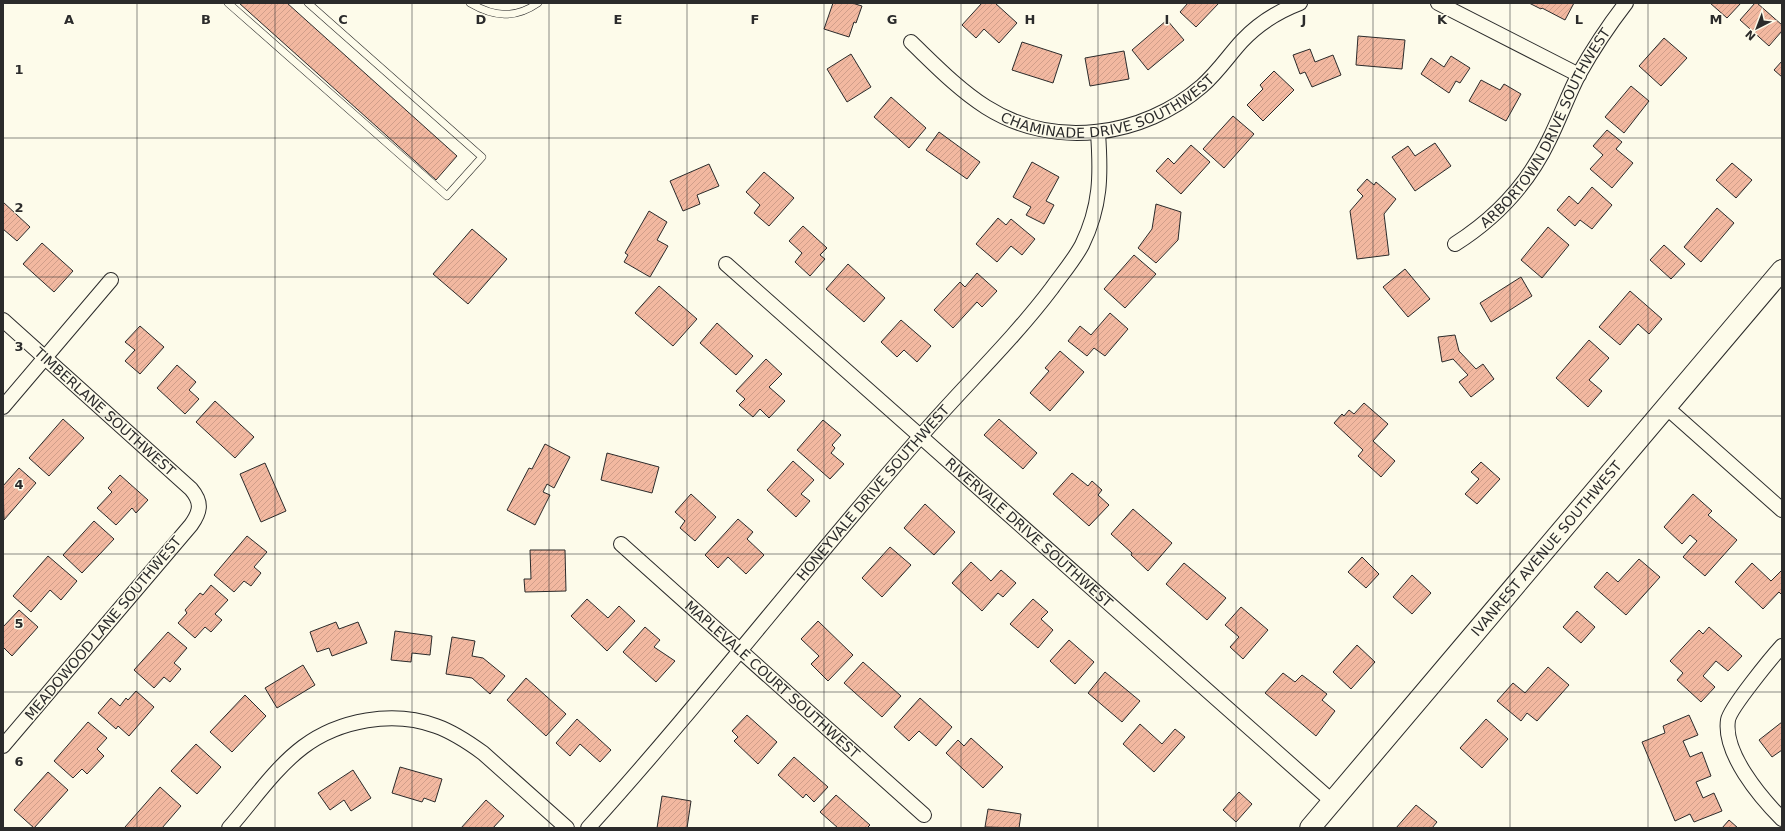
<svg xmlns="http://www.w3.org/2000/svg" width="1785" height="831" font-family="'DejaVu Sans',sans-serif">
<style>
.building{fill:url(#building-hatch);stroke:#2b2b2b}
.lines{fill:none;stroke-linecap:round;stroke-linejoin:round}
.lane-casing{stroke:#2b2b2b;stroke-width:8}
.street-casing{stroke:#2b2b2b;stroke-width:16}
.secondary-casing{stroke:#2b2b2b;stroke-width:22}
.lane{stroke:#fdfbea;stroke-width:7}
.street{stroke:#fdfbea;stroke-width:14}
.secondary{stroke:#fdfbea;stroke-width:20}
.grid{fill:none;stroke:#2b2b2b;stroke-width:1;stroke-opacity:0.55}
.labels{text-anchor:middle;stroke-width:3;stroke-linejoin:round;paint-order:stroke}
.street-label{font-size:14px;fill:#2b2b2b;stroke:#fdfbea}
.grid-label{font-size:13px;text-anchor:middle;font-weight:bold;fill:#2b2b2b;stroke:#fdfbea;stroke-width:3;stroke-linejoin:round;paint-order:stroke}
</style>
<defs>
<pattern id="building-hatch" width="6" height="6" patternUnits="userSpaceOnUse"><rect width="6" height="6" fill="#f2b8a0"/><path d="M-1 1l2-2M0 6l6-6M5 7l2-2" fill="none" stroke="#d09e8a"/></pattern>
</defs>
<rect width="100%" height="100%" fill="#fdfbea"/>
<g class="building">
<polygon points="239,3 287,3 457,156 436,180"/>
<polygon points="833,3 852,3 862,6 856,23 854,22 849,37 824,29"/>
<polygon points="982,3 995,3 1017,23 999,43 984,29 976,38 962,25"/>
<polygon points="1188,3 1219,3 1196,27 1180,12"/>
<polygon points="1529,3 1574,3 1565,20 1542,8 1541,9"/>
<polygon points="1710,3 1741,3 1727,18"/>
<polygon points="1755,3 1757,3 1782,25 1782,31 1769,46 1740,20"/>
<polygon points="1167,20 1184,40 1148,70 1132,50"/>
<polygon points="1358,36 1405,40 1402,69 1356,65"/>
<polygon points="1664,38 1687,58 1661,86 1639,66"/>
<polygon points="1022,42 1062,55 1053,83 1012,70"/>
<polygon points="1310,49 1315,62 1333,55 1341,75 1312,87 1305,72 1300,74 1293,55"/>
<polygon points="1124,51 1129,79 1090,86 1085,58"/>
<polygon points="851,54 871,87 847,102 827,69"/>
<polygon points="1451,56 1470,68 1460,83 1456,81 1449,93 1421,74 1431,58 1444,67"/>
<polygon points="1782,61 1782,77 1774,70"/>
<polygon points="1274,71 1294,90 1263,121 1247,105 1263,89 1260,85"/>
<polygon points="1481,80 1500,90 1504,84 1521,94 1506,121 1469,101"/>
<polygon points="1631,86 1649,101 1624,133 1605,117"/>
<polygon points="891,97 926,128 909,148 874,117"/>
<polygon points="1233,116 1254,134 1224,168 1203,149"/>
<polygon points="1607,130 1622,142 1616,149 1633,163 1612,188 1590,169 1603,155 1593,146"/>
<polygon points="939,132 980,162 967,179 926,150"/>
<polygon points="1435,143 1451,166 1415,191 1392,157 1408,146 1415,156"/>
<polygon points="1191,145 1210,162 1181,194 1156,171 1168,158 1174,164"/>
<polygon points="1032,162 1059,177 1046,201 1054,205 1044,224 1026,215 1031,207 1013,197"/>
<polygon points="1732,163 1752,180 1736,198 1716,180"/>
<polygon points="709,164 719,186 697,195 700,204 683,211 670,181"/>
<polygon points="764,172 794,198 769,226 754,213 760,205 746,192"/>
<polygon points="1367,179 1374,185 1376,182 1396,199 1384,214 1389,255 1357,259 1350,211 1363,196 1357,190"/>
<polygon points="1592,187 1612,205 1592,229 1580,220 1575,226 1557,210 1569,196 1578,204"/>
<polygon points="3,202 30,227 17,241 3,229"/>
<polygon points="1156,204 1181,212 1178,240 1156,263 1138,248 1152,229"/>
<polygon points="1717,208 1734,223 1701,262 1684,247"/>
<polygon points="649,211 667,222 657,240 668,246 650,277 624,262 628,255 625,253"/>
<polygon points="998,218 1006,225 1011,219 1035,239 1022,255 1011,246 997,262 976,244"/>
<polygon points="803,226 827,248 820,255 825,259 810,276 795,262 802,253 789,241"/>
<polygon points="1548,227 1569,245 1542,278 1521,260"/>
<polygon points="472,229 507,259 468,304 433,274"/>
<polygon points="42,243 73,271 54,292 23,264"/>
<polygon points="1664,245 1685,264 1671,279 1650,260"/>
<polygon points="1134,255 1156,274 1125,308 1104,289"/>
<polygon points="848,264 885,298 864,322 826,289"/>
<polygon points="1405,269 1430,299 1408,317 1383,287"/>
<polygon points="977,273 997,291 982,307 977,302 953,328 934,310 960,282 965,287"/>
<polygon points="1521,277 1532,296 1491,322 1480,303"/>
<polygon points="659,286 697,319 673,346 635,313"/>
<polygon points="1630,291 1662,319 1649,334 1638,324 1620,345 1599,327"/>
<polygon points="1110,313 1128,329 1105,356 1094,348 1087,356 1068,341 1080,326 1091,335"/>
<polygon points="901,320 931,346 917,362 904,350 897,357 881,342"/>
<polygon points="717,323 753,356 736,375 700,343"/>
<polygon points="140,326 164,347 140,374 125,361 135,350 125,342"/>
<polygon points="1455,335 1459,351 1476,369 1483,364 1494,379 1471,397 1459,382 1468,375 1453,359 1442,362 1438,337"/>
<polygon points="1589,340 1609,358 1589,380 1602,391 1588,407 1556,378"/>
<polygon points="1060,351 1084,372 1050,411 1030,393 1049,371 1045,368"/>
<polygon points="766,359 782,374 769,387 785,401 769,418 760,409 753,417 739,405 745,399 736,391"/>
<polygon points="177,365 196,382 189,390 199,399 185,414 157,388"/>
<polygon points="215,401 254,437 235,458 196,422"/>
<polygon points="1364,403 1388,424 1373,441 1395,461 1381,477 1358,456 1363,450 1334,423 1342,414 1344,416 1349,410 1354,414"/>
<polygon points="63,419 84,438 49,476 29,458"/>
<polygon points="999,419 1037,453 1023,469 984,435"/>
<polygon points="823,420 841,435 832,445 835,448 831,453 844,464 830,479 797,450"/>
<polygon points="545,444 570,457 554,488 547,484 543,492 550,495 535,525 507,510 529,468 532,469"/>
<polygon points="607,453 659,467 652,493 601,480"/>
<polygon points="793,461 814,480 801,494 810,501 796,517 767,490"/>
<polygon points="1481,462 1500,479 1477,504 1465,494 1479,479 1471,472"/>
<polygon points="265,463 286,511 261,522 240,474"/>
<polygon points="19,468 36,483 4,520 3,486"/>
<polygon points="1072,473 1088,486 1092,481 1102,490 1098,495 1109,505 1089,526 1053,494"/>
<polygon points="120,475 148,500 136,513 132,508 116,525 97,508 112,492 108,488"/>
<polygon points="691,494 716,517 695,541 680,528 685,521 675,512"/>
<polygon points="1693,494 1712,511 1708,515 1737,540 1705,576 1683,557 1697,541 1690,535 1682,544 1664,527"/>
<polygon points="925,504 955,532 934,555 904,528"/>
<polygon points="1133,509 1172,543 1148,571 1131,555 1132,553 1111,534"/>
<polygon points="738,519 753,532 747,539 764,555 746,574 728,557 718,568 705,555"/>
<polygon points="94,521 114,539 82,573 63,555"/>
<polygon points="247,536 267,552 254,567 261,573 251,586 244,581 234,592 214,575"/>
<polygon points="890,547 911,565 882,597 862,578"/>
<polygon points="530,550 565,550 566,591 525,592 524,579 531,579"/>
<polygon points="48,556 77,581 61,600 50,590 31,612 13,596"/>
<polygon points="1362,557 1379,574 1366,588 1348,572"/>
<polygon points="1639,559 1660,577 1626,615 1594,587 1607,572 1618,582"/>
<polygon points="971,562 991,581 1001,570 1016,583 1003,597 998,593 982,611 952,583"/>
<polygon points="1184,563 1226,598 1207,620 1166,584"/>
<polygon points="1752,563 1771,581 1782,570 1782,595 1779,592 1763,609 1735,582"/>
<polygon points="1412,575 1431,593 1412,614 1393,597"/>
<polygon points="211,585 228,600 215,614 222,620 211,632 205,627 195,638 178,623 187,613 185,610 200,593 203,595"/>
<polygon points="587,599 608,618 619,606 635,621 607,651 571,616"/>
<polygon points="1033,599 1048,612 1041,619 1053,630 1038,648 1010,624"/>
<polygon points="1241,607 1268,630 1243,659 1230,647 1239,637 1225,625"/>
<polygon points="19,610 38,627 12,656 3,647 3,627"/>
<polygon points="1577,611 1595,627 1581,643 1563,627"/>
<polygon points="818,621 853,655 828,681 811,664 819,656 801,639"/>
<polygon points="336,622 339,629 358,622 367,643 332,656 329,648 317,652 310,632"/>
<polygon points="645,627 660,640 654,647 675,661 656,682 623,652"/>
<polygon points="1709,627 1742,656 1728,671 1716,661 1703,676 1715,687 1701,702 1677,680 1683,673 1670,661 1699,630 1703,634"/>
<polygon points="395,631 432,636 430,655 412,653 411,662 391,660"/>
<polygon points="168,632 187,648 174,663 181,669 170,682 164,677 154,688 134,670"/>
<polygon points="452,637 475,641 472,656 483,658 505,676 490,694 472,678 446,674"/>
<polygon points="1069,640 1094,662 1075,684 1050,661"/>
<polygon points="1357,645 1375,662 1351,689 1333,672"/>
<polygon points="863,662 901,696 882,717 844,683"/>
<polygon points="303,665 315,685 277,708 265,688"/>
<polygon points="1548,667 1569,685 1537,721 1527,713 1521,721 1497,701 1513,683 1525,693"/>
<polygon points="1105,672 1140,701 1122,722 1088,693"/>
<polygon points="1283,673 1295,682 1302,675 1327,694 1322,700 1335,711 1316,736 1265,693"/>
<polygon points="526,678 566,714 546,736 507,700"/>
<polygon points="136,691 154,707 129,736 118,726 116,729 98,713 111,698 120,706 126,698 128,700"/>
<polygon points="245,695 266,716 232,752 210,732"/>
<polygon points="920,698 952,727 936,746 919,731 909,741 894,727"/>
<polygon points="747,715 777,742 758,764 734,741 738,737 732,731"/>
<polygon points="1689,715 1698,735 1683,741 1690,757 1702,752 1711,776 1696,782 1703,798 1714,793 1722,811 1694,822 1690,814 1675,821 1642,742 1665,733 1663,726"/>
<polygon points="577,719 611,750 600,762 580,744 570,756 556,743"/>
<polygon points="1486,719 1508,739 1482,768 1460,748"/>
<polygon points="88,722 107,738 97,749 104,756 87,774 82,769 73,778 54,761"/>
<polygon points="1782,722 1782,750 1772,757 1759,740"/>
<polygon points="1140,724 1162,744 1175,729 1185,737 1154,772 1123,744"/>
<polygon points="971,738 1003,767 983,788 946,753 958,740 964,746"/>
<polygon points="196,744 221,767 197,794 171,771"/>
<polygon points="794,757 828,787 814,802 806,794 803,798 778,775"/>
<polygon points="400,767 442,779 435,802 424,798 422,802 392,793"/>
<polygon points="353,770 371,798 351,811 344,800 330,810 318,793"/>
<polygon points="48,772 68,790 34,828 14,810"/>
<polygon points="160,787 181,806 162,828 126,828 125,827"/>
<polygon points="1239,792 1252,804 1236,822 1223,810"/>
<polygon points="836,795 870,825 867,828 838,828 820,812"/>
<polygon points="662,796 691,801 687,828 657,828"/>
<polygon points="486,800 504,816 493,828 461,828"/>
<polygon points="1416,805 1437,822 1432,828 1396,828"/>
<polygon points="988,809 1021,814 1019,828 985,827"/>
<polygon points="1729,820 1738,828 1722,828"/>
</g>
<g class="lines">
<g class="lane-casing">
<g id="lane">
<polyline points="228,3 447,196 482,157 308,3"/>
<path d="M470 3C494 17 515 19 538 3"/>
</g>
</g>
<g class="street-casing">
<g id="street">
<polyline points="1438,3 1579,75"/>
<path id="s1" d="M911 42C935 65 958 89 986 107 1054 150 1143 137 1202 86 1218 72 1229 55 1242 41 1258 24 1279 11 1300 3"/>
<path id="s2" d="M1455 244C1496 218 1528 184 1549 140 1560 118 1568 95 1579 74 1593 49 1609 25 1626 3"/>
<path id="s3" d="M726 264 1333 802"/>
<path id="s4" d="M3 320 191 489C202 502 201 511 191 525L3 746"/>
<polyline points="3,407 111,280"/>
<polyline points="1666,407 1782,510"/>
<path id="s5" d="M621 544 924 815"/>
<path d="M1782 646C1772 657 1730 708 1728 720 1723 753 1760 797 1782 819"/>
<path d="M229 828C252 802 275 768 303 747 339 720 393 710 436 726 453 732 468 742 483 753L567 828"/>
<path id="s6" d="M588 828C703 701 807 565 920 437 963 387 1012 341 1052 288 1062 274 1074 260 1082 245 1101 206 1101 175 1098 133"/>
</g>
</g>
<g class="secondary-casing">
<g id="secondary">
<path id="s7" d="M1310 828 1782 270"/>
</g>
</g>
<use href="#lane" class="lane"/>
<use href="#street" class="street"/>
<use href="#secondary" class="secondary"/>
</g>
<path class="grid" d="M137 3V828M275 3V828M412 3V828M549 3V828M687 3V828M824 3V828M961 3V828M1098 3V828M1236 3V828M1373 3V828M1510 3V828M1648 3V828M3 138H1782M3 277H1782M3 416H1782M3 554H1782M3 692H1782"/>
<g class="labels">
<g class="street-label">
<text dy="5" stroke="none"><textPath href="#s1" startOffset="231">CHAMINADE DRIVE SOUTHWEST</textPath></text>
<text dy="5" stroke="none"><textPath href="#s2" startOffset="150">ARBORTOWN DRIVE SOUTHWEST</textPath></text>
<text dy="5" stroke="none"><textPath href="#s4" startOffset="137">TIMBERLANE SOUTHWEST</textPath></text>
<text dy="5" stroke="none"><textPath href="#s6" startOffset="440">HONEYVALE DRIVE SOUTHWEST</textPath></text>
<text dy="5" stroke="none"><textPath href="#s3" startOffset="405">RIVERVALE DRIVE SOUTHWEST</textPath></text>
<text dy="5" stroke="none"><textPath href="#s7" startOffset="366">IVANREST AVENUE SOUTHWEST</textPath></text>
<text transform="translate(103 628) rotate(-50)" y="5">MEADOWOOD LANE SOUTHWEST</text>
<text dy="5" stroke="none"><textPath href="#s5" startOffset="203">MAPLEVALE COURT SOUTHWEST</textPath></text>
</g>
</g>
<g class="grid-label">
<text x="69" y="24">A</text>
<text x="206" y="24">B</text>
<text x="343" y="24">C</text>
<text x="481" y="24">D</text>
<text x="618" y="24">E</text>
<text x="755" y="24">F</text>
<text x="892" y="24">G</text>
<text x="1030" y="24">H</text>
<text x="1167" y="24">I</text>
<text x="1304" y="24">J</text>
<text x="1442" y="24">K</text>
<text x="1579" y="24">L</text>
<text x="1716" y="24">M</text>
<text x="19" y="74">1</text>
<text x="19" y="212">2</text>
<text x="19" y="351">3</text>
<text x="19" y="489">4</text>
<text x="19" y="628">5</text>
<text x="19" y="766">6</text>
</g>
<rect width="1785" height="831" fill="none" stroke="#2b2b2b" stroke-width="8"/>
<g transform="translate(1757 28) rotate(222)" stroke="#fdfbea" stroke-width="3" paint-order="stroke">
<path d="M0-3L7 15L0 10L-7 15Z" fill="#2b2b2b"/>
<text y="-6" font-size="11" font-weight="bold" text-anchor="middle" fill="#2b2b2b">N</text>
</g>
</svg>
